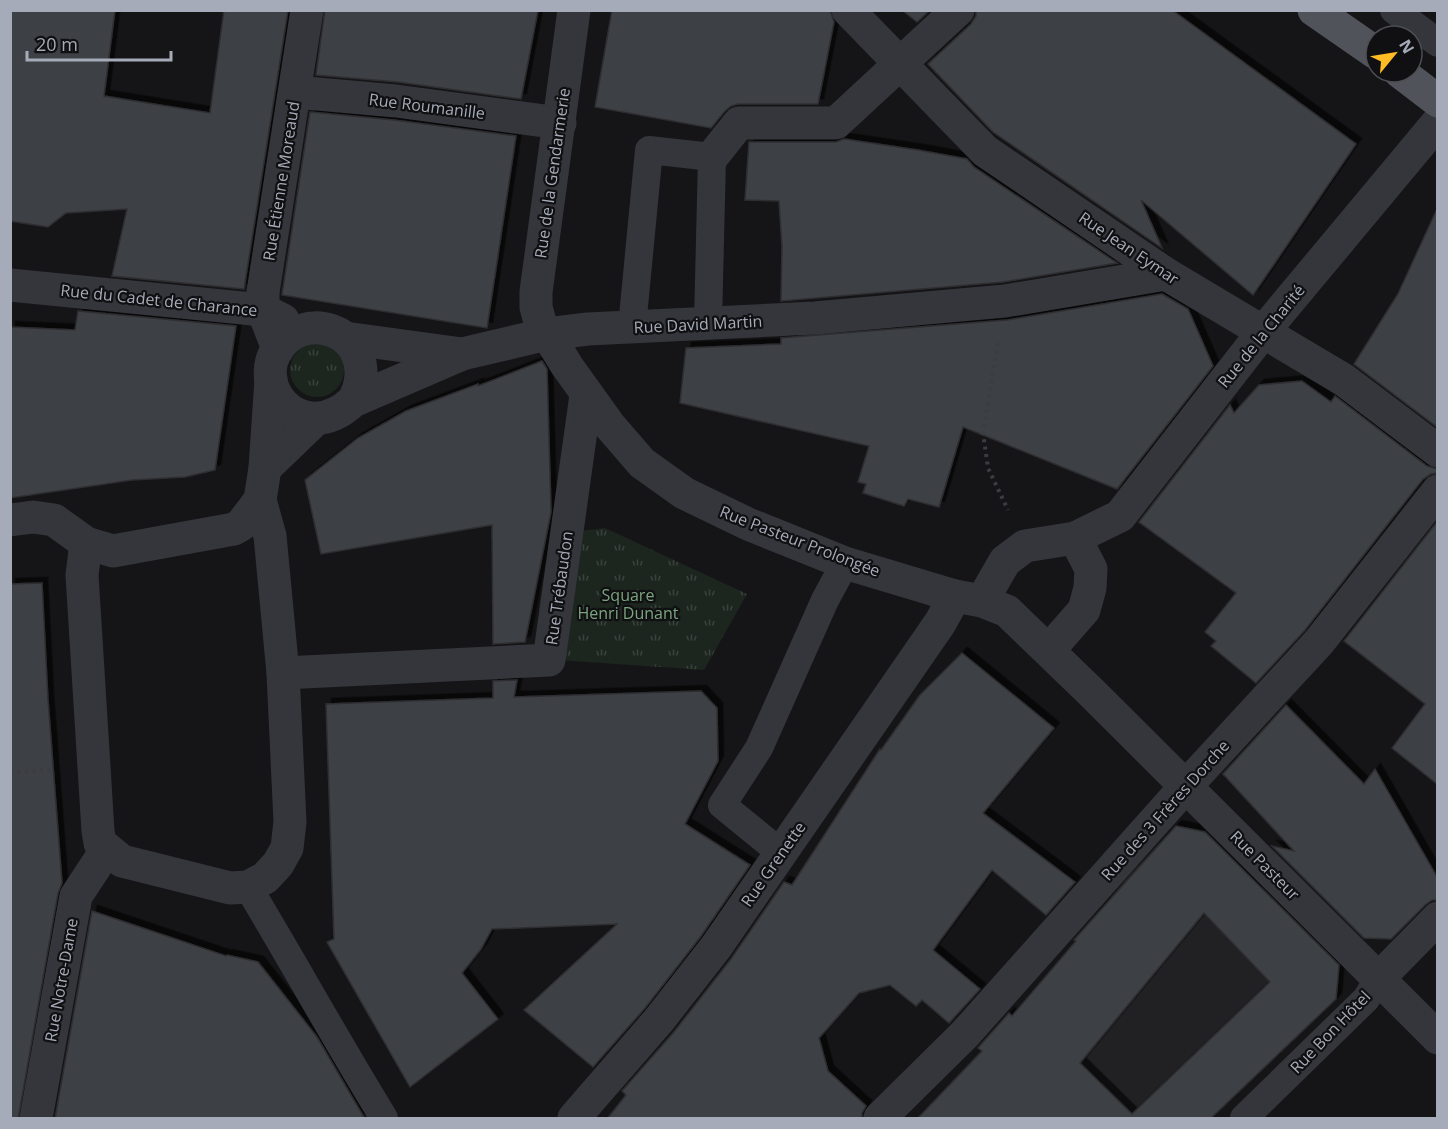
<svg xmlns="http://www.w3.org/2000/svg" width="1448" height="1129" font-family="'Open Sans',sans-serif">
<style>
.built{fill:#212124}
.grass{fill:url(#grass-tufts)}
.building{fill:#3e4044;stroke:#2f2f33;stroke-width:1.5;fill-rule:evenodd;filter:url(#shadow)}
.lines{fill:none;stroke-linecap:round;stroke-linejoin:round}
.path{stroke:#3b3d43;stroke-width:4;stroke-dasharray:3 4.5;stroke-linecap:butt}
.lane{stroke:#35363c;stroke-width:28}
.street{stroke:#35363c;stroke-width:33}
.primary{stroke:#51535b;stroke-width:33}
.labels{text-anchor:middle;stroke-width:4.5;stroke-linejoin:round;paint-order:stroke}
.street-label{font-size:16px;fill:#a5abb8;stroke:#101012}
.park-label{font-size:16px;fill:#7ba57e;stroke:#101012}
</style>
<defs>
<pattern id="grass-tufts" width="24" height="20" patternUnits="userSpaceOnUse" patternTransform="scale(1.5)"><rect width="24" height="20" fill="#1c251e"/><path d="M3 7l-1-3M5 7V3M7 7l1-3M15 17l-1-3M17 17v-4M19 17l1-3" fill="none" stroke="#3a423d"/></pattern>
<filter id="shadow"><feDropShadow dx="5.5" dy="-5.5" stdDeviation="0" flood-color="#0009"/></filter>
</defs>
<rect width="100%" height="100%" fill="#151517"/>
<polygon class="built" points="1176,826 1338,979 1336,999 1210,1118 1078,1118 1039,986 1129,875"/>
<g class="grass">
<circle cx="317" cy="370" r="27"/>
<polygon points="605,528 747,594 704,670 558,660 580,531"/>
</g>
<g class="building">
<polygon points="10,10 115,10 104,96 210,113 224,10 288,10 244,289 112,276 127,209 66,213 48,227 10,221"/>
<polygon points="325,10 538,10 521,99 398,82 316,75"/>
<polygon points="612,10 830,10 834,22 818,104 738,104 731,106 725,111 711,128 595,107"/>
<polygon points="902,10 930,10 917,22"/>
<polygon points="976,10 1172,10 1356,144 1253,295 1141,200 1162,248 993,132 928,64 971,24 976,16"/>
<polygon points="310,112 394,120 516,136 487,328 282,295"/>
<polygon points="844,139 918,150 967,159 974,167 1117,263 1003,282 781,301 782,247 779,201 745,200 749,142 836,142"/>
<polygon points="1437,209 1437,427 1354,364 1398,294"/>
<polygon points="1162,294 1188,309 1213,366 1117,489 963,427 939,507 908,499 904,506 863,493 866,484 858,482 869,446 680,403 686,348 781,344 781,338 1007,320"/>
<polygon points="78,311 236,326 215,470 185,477 132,480 10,498 10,327 75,330"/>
<polygon points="542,361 547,369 551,512 525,642 493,644 492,525 321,554 305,480 358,438 406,411 478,384 478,386"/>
<polygon points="1302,381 1331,402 1335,396 1427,466 1437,469 1437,473 1431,474 1423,479 1305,630 1256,683 1211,646 1216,641 1205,632 1236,593 1139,522 1230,405 1234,413 1259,385"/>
<polygon points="1437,522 1437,784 1392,748 1425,704 1344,641"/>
<polygon points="42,583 48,700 62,883 58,893 18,1119 10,1119 10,584"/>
<polygon points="962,653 1054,728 983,813 1075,882 1046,915 992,870 933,950 980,989 949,1023 922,1000 916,1006 890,985 859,993 819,1038 828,1071 866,1106 862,1113 862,1119 607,1119 626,1095 622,1091 674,1032 731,959 784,882 792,885 880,749 881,750 920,695"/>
<polygon points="517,680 514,697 701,691 717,708 718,761 685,824 750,865 701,936 645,1008 593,1067 524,1010 617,924 492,929 481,949 462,973 498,1019 410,1087 327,942 334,939 326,704 493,698 493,681"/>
<polygon points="1286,705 1364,784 1375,769 1437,877 1437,900 1432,900 1425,905 1391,939 1364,938 1272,846 1294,851 1223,774"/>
<path d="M1176 826 1205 832 1339 965 1336 999 1210 1119H917L982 1051 978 1048 1009 1013 1012 1016 1076 941 1074 940ZM1204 913 1270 982 1132 1114 1080 1063Z"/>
<polygon points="92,911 226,956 227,955 258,962 317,1037 365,1119 55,1119"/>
</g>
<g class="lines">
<g class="path">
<polyline points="998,343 983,433 988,468 1008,510"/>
<polyline points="10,772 52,770"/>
</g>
<g class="lane">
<polyline points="1394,10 1438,43"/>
<polyline points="632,327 649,150 712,157 708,323"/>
<polyline points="781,853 722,805 759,748 825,600 845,563"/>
<path d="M248 887C294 963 337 1042 384 1118"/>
<polyline points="1244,1118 1366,999 1379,978"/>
</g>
<g class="street">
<polyline points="574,10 536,292 536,307 540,322 567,366 610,426 642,463 684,493 748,524 845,563 955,596 982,601 1007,611 1092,693 1438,1038"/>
<polyline points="848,10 985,151 1166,274 1344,380 1438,451"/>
<polyline points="295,92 396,101 560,123"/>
<polyline points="712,157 739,123 836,123 958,10"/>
<polyline points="10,285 263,310 283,320"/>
<polyline points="345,338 462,354"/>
<polyline points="278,349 263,310 263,292 307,10"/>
<path d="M353 401C371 371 358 332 320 328 308 327 295 331 286 339 241 380 301 451 353 401L462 354 547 334 588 329 815 318 1005 301 1166 274"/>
<polyline points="265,468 316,419"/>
<polyline points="10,520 33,517 54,520 86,543 113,551 234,529 241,525 260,500"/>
<polyline points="86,543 82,575 98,831 100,843 122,861 230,888 248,887 265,878 278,864 287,848 290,822 283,673 270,536 260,500 265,468 271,379"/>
<polyline points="982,601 1005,561 1025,546 1075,538 1120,516 1263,332 1438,122"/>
<polyline points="1049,650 1084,610 1090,588 1091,569 1075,538"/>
<polyline points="283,673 549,660 586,395"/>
<polyline points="1379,978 1438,918"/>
<polyline points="36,1118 76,896 107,849"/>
<polyline points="574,1118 659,1020 716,947 940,623 955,596"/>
<polyline points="880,1118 965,1034 1186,786 1319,642 1438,491"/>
</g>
<g class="primary">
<polyline points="1314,10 1376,53"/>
<polyline points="1400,72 1438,101"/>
</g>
</g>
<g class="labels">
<g class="street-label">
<text transform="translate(427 106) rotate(7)" y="6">Rue Roumanille</text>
<text transform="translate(552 173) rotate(-82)" y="6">Rue de la Gendarmerie</text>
<text transform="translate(281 181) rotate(-81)" y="6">Rue Étienne Moreaud</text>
<text transform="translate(1129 248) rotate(34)" y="6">Rue Jean Eymar</text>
<text transform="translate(159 300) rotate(6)" y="6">Rue du Cadet de Charance</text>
<text transform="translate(698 324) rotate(-3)" y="6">Rue David Martin</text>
<text transform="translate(1261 336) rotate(-51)" y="6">Rue de la Charité</text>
<text transform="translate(800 541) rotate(21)" y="6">Rue Pasteur Prolongée</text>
<text transform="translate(559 588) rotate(-82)" y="6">Rue Trébaudon</text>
<text transform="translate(1165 810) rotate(-48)" y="6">Rue des 3 Frères Dorche</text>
<text transform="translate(773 864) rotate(-55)" y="6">Rue Grenette</text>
<text transform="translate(1265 865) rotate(45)" y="6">Rue Pasteur</text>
<text transform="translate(61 980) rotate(-80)" y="6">Rue Notre-Dame</text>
<text transform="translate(1330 1032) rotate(-46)" y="6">Rue Bon Hôtel</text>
</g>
<g class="park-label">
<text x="628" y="601">Square<tspan x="628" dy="18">Henri Dunant</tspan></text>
</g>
</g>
<rect width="1448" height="1129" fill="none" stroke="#a5abb8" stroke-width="24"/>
<g transform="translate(1394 54) rotate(60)"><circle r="28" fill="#101012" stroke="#4c4e54" stroke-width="1.5"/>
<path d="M0-4.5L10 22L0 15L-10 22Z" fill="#ffbc25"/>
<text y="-9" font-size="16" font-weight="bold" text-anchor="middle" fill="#a5abb8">N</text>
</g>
<path d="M27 51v9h144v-9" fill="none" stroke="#a5abb8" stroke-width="3"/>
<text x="36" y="51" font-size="18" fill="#a5abb8" stroke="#101012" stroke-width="4.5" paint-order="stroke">20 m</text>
</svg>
